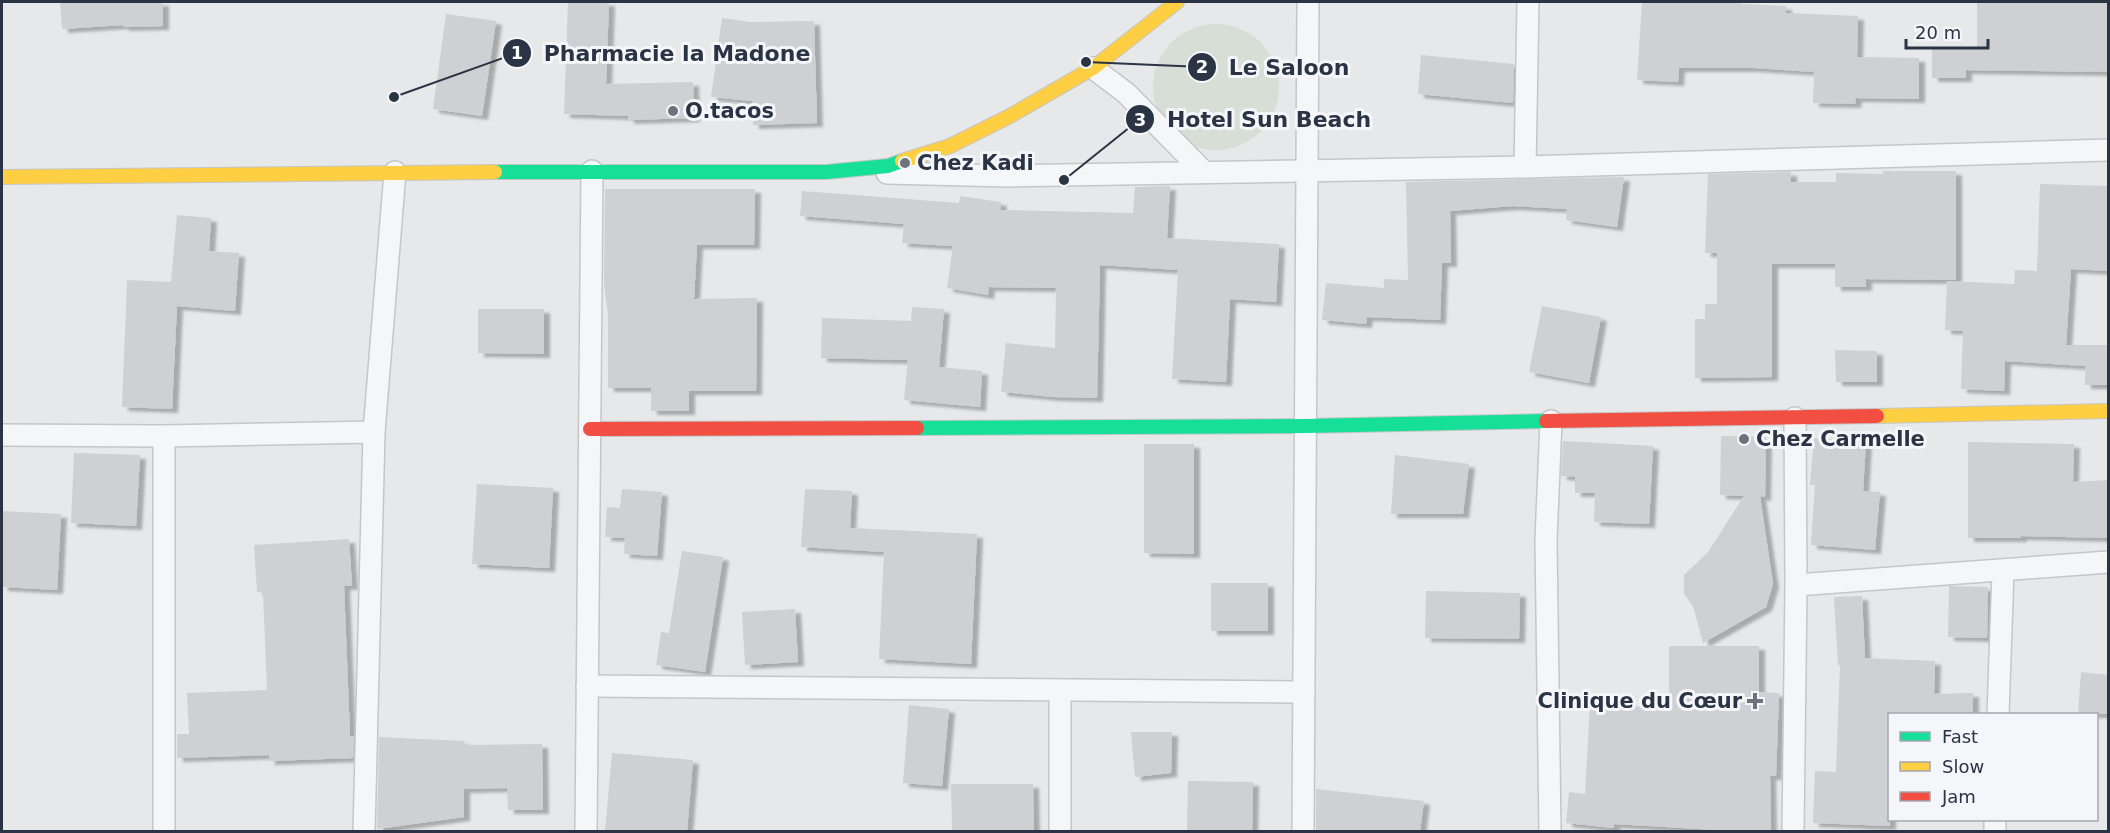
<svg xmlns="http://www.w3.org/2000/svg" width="2110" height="833" font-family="'DejaVu Sans',sans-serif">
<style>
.green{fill:#d6ded6}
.building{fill:#ced0d3;filter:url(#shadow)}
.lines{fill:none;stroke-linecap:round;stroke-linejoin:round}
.street-casing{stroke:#c4c6c8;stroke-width:24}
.fast-casing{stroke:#c4c6c8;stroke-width:16}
.slow-casing{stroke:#c4c6c8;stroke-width:16}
.jam-casing{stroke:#c4c6c8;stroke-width:16}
.street{stroke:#f5f6f7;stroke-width:21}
.fast{stroke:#16e098;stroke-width:14}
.slow{stroke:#ffcf43;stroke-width:14}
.jam{stroke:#f24e42;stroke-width:14}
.poi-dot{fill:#6c737f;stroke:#f4f6f9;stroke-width:2}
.labels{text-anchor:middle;stroke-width:6;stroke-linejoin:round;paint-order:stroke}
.poi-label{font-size:21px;font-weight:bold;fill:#2b3445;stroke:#f4f6f9;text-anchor:start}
.leader{fill:none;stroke:#2b3445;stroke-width:2}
.callout-dot{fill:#2b3445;stroke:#f4f6f9;stroke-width:2}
.mark-label{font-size:18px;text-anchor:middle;font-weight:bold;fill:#fff}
.callout-label{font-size:22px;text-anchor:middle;font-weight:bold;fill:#2b3445;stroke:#f4f6f9;stroke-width:6;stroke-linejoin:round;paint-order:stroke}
</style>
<defs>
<filter id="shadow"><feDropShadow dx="6" dy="4" stdDeviation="1.5" flood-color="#0004"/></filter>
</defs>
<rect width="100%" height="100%" fill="#e6e8ea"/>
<circle class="green" cx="1216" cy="87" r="63"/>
<g class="building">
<polygon points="60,2 163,2 163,26 123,27 123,25 62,29"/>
<polygon points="568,2 609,2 606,84 693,82 694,118 628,120 628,116 564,114"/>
<polygon points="1642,2 1742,2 1742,4 1786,6 1786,13 1858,16 1857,57 1919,58 1919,99 1856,98 1855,104 1813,103 1814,72 1754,68 1679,68 1678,82 1637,80"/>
<polygon points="1977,2 2109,2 2109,72 1966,70 1966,78 1932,78 1932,47 1977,47"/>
<polygon points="446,14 496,21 482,116 433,109"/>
<polygon points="722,18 750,22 814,21 817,123 753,125 752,101 711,97"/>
<polygon points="1421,55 1514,64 1513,103 1418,94"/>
<polygon points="1883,171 1956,171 1956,280 1866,279 1866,287 1835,287 1835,264 1772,264 1772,377 1695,378 1695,319 1705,319 1705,304 1717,304 1717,253 1705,253 1708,174 1791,172 1791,182 1836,182 1836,173 1883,174"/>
<polygon points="1624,177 1617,227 1566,220 1567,209 1512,206 1450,211 1451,263 1442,263 1440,320 1367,317 1366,324 1322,320 1326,283 1384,288 1384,279 1408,280 1406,182"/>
<polygon points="2040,184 2109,186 2109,271 2071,269 2066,345 2109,345 2109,385 2085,385 2085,366 2005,361 2004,391 1961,389 1963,331 1945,330 1947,281 2014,284 2015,270 2037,271"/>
<polygon points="1170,186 1167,238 1279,244 1276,302 1230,299 1226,382 1172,379 1178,270 1100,265 1097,398 1054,397 1001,392 1006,343 1055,348 1056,288 989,287 988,295 947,288 953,246 902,243 904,224 800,216 802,191 959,203 960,196 1001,202 1000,210 1133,213 1135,187"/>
<polygon points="605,189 755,189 754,245 697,245 694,299 757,298 756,391 689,391 689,411 651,411 651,388 608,388 608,315 604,284"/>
<polygon points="177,215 211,218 209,251 239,253 235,311 177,306 172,409 122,407 127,280 171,282"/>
<polygon points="1542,306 1601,317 1589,383 1529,372"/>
<polygon points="912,307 944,309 939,367 982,371 980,407 904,400 908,360 821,358 822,318 911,321"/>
<polygon points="478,309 544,309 544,354 478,353"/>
<polygon points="1835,350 1877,351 1877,382 1836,382"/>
<polygon points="1721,436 1766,437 1765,497 1760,496 1773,584 1766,607 1703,643 1693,606 1684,594 1684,575 1708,552 1744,496 1720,495"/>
<polygon points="1814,438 1866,442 1863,491 1880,492 1875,550 1811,545 1815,485 1810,485"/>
<polygon points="1563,441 1653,446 1649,524 1594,522 1595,493 1575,493 1575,477 1561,476"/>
<polygon points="1968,442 2074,444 2073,482 2109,480 2109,538 2021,536 2021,538 1968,538"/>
<polygon points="1144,444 1194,444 1194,554 1144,553"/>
<polygon points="74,453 140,455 136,526 71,523"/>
<polygon points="1395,455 1469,464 1463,514 1391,514"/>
<polygon points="477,484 553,488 549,568 472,564"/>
<polygon points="622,489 662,492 657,556 624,554 625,538 605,537 607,507 620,508"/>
<polygon points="805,489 852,491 850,528 977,534 971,664 879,659 884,552 801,547"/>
<polygon points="2,511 61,514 57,590 2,587"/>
<polygon points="349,539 352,586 344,586 350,736 354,736 353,758 269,761 269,755 177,758 177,734 189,734 187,693 267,690 263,592 257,592 254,545"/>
<polygon points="682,551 723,557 705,672 656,665 661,632 669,633"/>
<rect x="1211" y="583" width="57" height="48"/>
<polygon points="1949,586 1988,587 1987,638 1948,637"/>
<polygon points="1426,591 1520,593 1519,639 1425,638"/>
<polygon points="1862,596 1865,658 1935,661 1934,694 1973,693 1973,714 1890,714 1888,774 1890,775 1890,826 1813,823 1815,771 1836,772 1840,665 1838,665 1834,597"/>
<polygon points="795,609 798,662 745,665 742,612"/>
<polygon points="1669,646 1759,646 1759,692 1779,693 1776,776 1770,776 1771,831 1735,831 1614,824 1614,828 1566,823 1569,792 1585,794 1590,704 1669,708"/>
<polygon points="2081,672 2109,675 2109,714 2078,714"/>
<polygon points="909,705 949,709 942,786 903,783"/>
<polygon points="1131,732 1172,732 1171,773 1135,777"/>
<polygon points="379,737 465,741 464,745 542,744 543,810 508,810 507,788 464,789 464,817 377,829"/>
<polygon points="612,753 693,760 687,831 605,831"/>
<polygon points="1188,781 1253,782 1252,831 1187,831"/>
<polygon points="951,784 1033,784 1034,831 952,831"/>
<polygon points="1316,789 1424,801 1420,831 1316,831"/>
</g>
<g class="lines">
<g class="street-casing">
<g id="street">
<polyline points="1093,68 1126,93 1204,172"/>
<polyline points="1525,167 1528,2"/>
<polyline points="887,173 1008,176 1525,167 2108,150"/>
<polyline points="2,435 164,436 374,432"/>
<polyline points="1796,585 2108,562"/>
<polyline points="587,686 1304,692"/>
<polyline points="1060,690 1060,832"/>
<polyline points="1998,714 2003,571"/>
<polyline points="164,832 164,436"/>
<polyline points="364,832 374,432 395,172"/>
<polyline points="586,832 592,171"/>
<polyline points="1303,832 1308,2"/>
<polyline points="1550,832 1546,540 1551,421"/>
<polyline points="1793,832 1796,585 1795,418"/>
<polyline points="1995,832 1995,820"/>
</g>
</g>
<g class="fast-casing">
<g id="fast">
<polyline points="495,172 826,172 888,166 902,161"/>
<polyline points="917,428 1305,426 1546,421"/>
</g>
</g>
<g class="slow-casing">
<g id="slow">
<polyline points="902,161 950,146 1010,116 1093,68 1177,2"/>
<polyline points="2,177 495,172"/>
<polyline points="1877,416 2108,411"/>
</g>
</g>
<g class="jam-casing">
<g id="jam">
<polyline points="1546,421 1877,416"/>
<polyline points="590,429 917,428"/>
</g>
</g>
<use href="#street" class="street"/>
<use href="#fast" class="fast"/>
<use href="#slow" class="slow"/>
<use href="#jam" class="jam"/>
</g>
<g class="poi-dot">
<circle cx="673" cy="111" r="6"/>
<circle cx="905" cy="163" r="6"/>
<circle cx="1744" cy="439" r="6"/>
<path d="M1752 692h6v6h6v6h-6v6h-6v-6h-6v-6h6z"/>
</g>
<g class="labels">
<g class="poi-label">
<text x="685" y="118">O.tacos</text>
<text x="917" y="170">Chez Kadi</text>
<text x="1756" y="446">Chez Carmelle</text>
<text x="1742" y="708" text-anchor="end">Clinique du Cœur</text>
</g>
</g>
<path class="leader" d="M394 97L517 53M1086 62L1202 67M1064 180L1140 119"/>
<g class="callout-dot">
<circle cx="394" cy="97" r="6"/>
<circle cx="1086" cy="62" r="6"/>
<circle cx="1064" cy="180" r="6"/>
<circle cx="517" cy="53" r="15"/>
<circle cx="1202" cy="67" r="15"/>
<circle cx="1140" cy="119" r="15"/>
</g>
<g class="mark-label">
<text x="517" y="59">1</text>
<text x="1202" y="73">2</text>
<text x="1140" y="126">3</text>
</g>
<g class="callout-label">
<text x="677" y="61">Pharmacie la Madone</text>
<text x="1289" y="75">Le Saloon</text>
<text x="1269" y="127">Hotel Sun Beach</text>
</g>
<rect width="2110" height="833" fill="none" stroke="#2b3445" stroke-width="6"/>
<rect x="1888" y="713" width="210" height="108" fill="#f4f6f9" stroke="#a4a8b1" stroke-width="1.5"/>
<rect x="1900" y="732" width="30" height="9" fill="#16e098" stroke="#a4a8b1" stroke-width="1.5"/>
<text x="1942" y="743" font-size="18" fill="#2b3445">Fast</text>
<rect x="1900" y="762" width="30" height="9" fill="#ffcf43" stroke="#a4a8b1" stroke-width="1.5"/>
<text x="1942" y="773" font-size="18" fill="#2b3445">Slow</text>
<rect x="1900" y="792" width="30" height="9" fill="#f24e42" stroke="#a4a8b1" stroke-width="1.5"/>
<text x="1942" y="803" font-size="18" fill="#2b3445">Jam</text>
<path d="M1906 39v9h82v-9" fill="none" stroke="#2b3445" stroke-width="3"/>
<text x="1915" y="39" font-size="18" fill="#2b3445" stroke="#f4f6f9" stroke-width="4.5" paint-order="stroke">20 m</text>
</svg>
